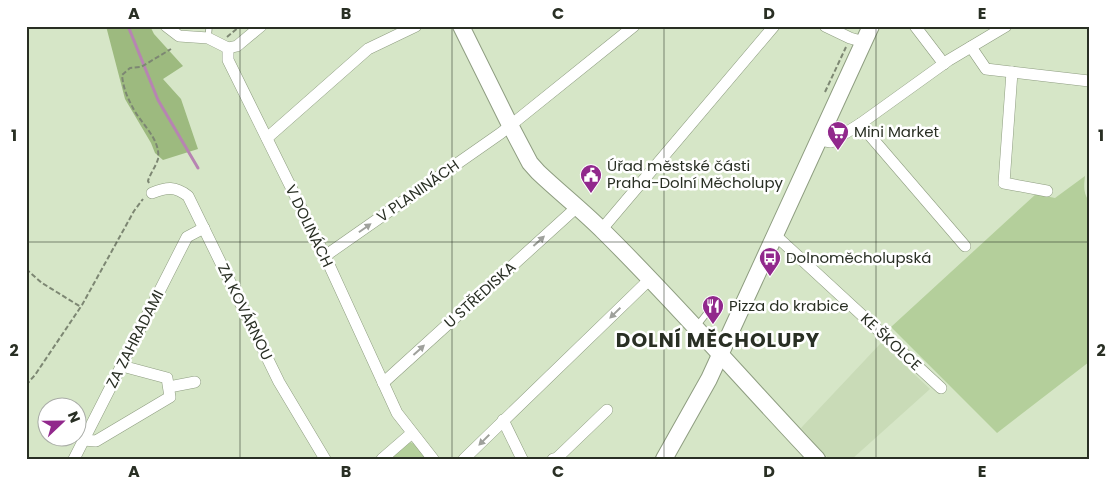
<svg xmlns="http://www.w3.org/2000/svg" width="1115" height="485" font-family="Poppins,sans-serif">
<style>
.built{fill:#c9dbb7}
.green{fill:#b4cf9b}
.forest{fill:#9dba7f}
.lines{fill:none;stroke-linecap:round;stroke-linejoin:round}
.stream{stroke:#b784b2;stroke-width:3}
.lane-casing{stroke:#8e9d80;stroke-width:7}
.street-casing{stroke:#8e9d80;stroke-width:12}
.secondary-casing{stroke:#8e9d80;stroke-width:18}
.path{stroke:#7d8773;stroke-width:2;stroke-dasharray:5 2.5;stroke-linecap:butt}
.lane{stroke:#fff;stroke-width:5.5}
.street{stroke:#fff;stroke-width:11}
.secondary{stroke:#fff;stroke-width:16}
.oneway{fill:#9fa19c}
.grid{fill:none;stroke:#292f24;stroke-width:1;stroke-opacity:0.55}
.labels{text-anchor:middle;stroke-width:5;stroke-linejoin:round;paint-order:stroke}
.poi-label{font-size:15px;fill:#292f24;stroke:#fff;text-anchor:start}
.street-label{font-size:15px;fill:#292f24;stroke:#fff}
.district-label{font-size:20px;font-weight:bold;letter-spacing:1px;fill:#292f24;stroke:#fff}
.neatline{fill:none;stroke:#292f24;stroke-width:2}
.grid-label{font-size:16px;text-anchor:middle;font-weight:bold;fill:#292f24}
</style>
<rect width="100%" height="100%" fill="#d6e6c7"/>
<polygon class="built" points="881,343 930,389 852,459 829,459 801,428"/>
<g class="green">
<path d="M1085 176C1084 186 1083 193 1089 201V362L997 433 891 327 1036 194 1055 198Z"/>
<polygon points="410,442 418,446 427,459 387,459 404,443"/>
</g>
<polygon class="forest" points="106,26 150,26 154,34 183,66 163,79 181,99 198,149 163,160 155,153 151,143 125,99"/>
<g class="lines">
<polyline class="stream" points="128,26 158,100 198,168"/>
<g class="lane-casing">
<g id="lane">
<polyline points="208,38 209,28 208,26"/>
<polyline points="696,327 711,308"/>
</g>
</g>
<g class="street-casing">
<g id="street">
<polyline points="166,26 179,36 208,38 228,48 237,46 261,26"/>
<polyline points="825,26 850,38 864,42"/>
<polyline points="915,26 944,64"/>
<polyline points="971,47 986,69 1089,81"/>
<polyline points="228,48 228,60 325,256 397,413 433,459"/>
<polyline points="1012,72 1004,183 1047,191"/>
<polyline points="860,124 965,246"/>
<polyline points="267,138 368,49 416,26"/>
<polyline points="820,140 831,142 860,124 949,60 1006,26"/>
<path d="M152 193C167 187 175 186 188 196L279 382 325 459"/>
<polyline points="602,229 774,26"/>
<polyline points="775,235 941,388"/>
<polyline points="325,256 501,133 634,26"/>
<polyline points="383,383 577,207"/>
<polyline points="169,387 195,382"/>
<polyline points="503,420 522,459"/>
<polyline points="83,440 96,441 170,397 167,378 122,366"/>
<polyline points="74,459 187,237 204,228"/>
<polyline points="382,459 412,433"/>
<polyline points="464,459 650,279"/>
<polyline points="553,459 557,458 607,410"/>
</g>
</g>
<g class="secondary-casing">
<g id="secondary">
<path d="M461 26 510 125 530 163 538 172C559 192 582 210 603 231 677 304 745 383 817 459"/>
<polyline points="664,459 709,379 871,26"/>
</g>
</g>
<g class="path">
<polyline points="227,37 240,26"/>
<polyline points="825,92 846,47"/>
<path d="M149 183 148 181C150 174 156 166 158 159 161 139 141 124 133 108 127 97 123 87 122 75L130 68 141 67 171 49"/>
<polyline points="26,269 42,283 81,307"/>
<polyline points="26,385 35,375 82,305 134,211 143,199"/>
</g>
<use href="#lane" class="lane"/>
<use href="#street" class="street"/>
<use href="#secondary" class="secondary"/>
</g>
<defs><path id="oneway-solid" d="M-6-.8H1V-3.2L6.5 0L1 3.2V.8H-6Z" transform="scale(1.25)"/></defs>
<g class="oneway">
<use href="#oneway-solid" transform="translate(365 228) rotate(-35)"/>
<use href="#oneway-solid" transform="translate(539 241) rotate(-42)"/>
<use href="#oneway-solid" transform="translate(615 313) rotate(136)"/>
<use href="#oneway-solid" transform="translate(419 350) rotate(-42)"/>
<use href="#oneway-solid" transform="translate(484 440) rotate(135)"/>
</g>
<path class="grid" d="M240 26V459M452 26V459M664 26V459M876 26V459M26 242H1089"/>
<defs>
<g id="supermarket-pin" transform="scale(1.125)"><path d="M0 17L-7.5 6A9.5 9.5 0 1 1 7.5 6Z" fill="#91288c" stroke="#fff"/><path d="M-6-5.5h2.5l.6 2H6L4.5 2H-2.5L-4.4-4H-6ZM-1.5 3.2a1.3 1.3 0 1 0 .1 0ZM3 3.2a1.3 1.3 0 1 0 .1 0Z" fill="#fff"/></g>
<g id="civic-pin" transform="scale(1.125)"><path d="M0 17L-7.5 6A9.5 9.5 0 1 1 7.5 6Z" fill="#91288c" stroke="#fff"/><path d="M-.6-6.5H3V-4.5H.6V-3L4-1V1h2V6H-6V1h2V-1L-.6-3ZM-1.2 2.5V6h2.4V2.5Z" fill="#fff"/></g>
<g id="bus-pin" transform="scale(1.125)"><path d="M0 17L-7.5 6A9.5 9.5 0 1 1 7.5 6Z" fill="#91288c" stroke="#fff"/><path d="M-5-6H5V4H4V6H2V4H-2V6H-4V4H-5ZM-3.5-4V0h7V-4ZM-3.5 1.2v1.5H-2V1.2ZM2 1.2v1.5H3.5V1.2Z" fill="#fff"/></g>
<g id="restaurant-pin" transform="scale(1.125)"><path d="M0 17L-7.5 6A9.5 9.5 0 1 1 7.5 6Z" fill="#91288c" stroke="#fff"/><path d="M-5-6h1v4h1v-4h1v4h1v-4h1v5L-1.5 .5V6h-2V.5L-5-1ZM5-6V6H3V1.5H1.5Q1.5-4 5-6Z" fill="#fff"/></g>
</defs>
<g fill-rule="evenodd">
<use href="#supermarket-pin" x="838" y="132"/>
<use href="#civic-pin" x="591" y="175"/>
<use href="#bus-pin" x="770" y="258"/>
<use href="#restaurant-pin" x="713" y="306"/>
</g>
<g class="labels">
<g class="poi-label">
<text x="854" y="137">Mini Market</text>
<text x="607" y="171">Úřad městské části<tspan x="607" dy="17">Praha-Dolní Měcholupy</tspan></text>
<text x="786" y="263">Dolnoměcholupská</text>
<text x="729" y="311">Pizza do krabice</text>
</g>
<g class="street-label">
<text transform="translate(418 191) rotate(-35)" y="5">V PLANINÁCH</text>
<text transform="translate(309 226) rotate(64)" y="5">V DOLINÁCH</text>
<text transform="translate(480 295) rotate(-42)" y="5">U STŘEDISKA</text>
<text transform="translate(245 312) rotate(64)" y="5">ZA KOVÁRNOU</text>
<text transform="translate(135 339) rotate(-63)" y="5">ZA ZAHRADAMI</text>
<text transform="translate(891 342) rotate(43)" y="5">KE ŠKOLCE</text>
</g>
<g class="district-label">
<text x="718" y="347">DOLNÍ MĚCHOLUPY</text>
</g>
</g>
<rect width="1115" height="485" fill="none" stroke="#ffffff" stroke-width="55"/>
<g transform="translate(62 422) rotate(68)"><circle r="24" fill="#ffffff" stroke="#a9aca7"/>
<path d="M0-4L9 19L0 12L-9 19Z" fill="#91288c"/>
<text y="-8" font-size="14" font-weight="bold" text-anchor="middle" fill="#292f24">N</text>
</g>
<rect x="28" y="28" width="1060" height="430" class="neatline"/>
<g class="grid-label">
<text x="134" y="19">A</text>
<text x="346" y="19">B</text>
<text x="558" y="19">C</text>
<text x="769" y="19">D</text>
<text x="982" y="19">E</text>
<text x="14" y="141">1</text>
<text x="1101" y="141">1</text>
<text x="14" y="356">2</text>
<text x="1101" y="356">2</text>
<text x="134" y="477">A</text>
<text x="346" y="477">B</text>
<text x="558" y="477">C</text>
<text x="769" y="477">D</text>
<text x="982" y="477">E</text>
</g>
</svg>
